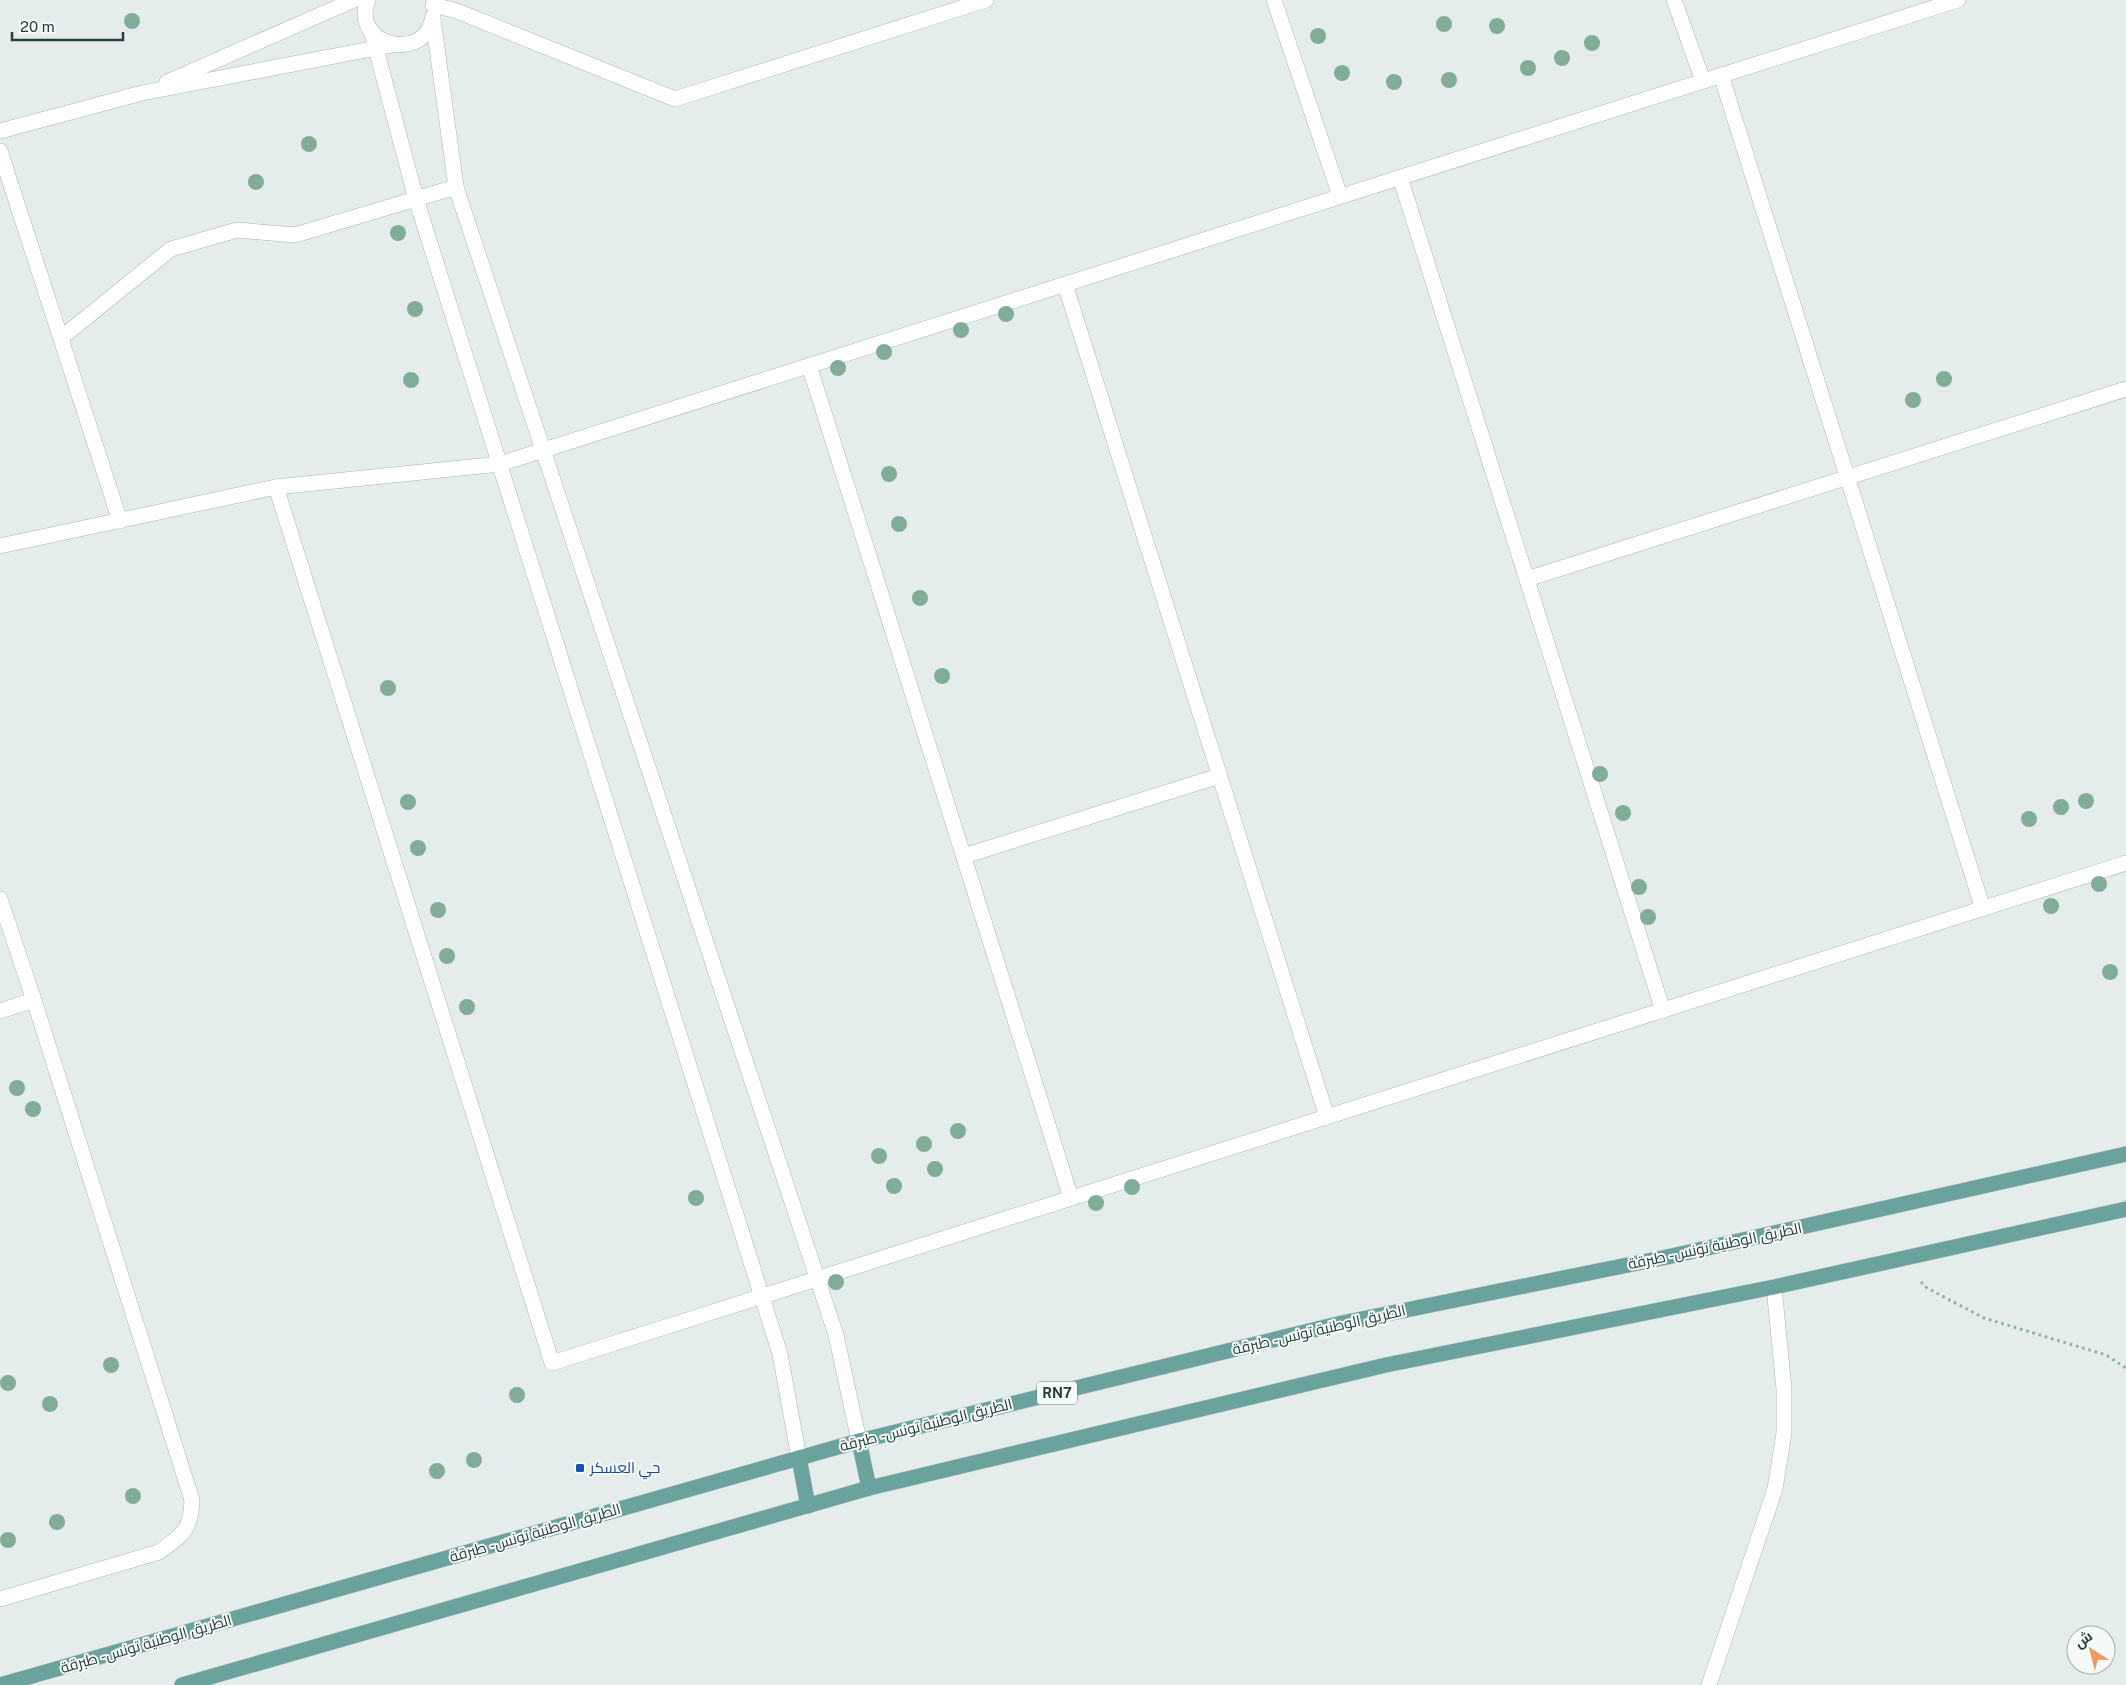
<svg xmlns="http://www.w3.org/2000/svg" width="2126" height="1685" font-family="'Public Sans',Cairo,sans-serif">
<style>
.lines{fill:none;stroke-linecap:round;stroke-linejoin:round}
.service-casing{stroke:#a7b5b3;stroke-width:16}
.minor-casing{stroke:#a7b5b3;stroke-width:16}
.primary-casing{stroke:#c2c9c8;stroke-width:16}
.path{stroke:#85b1aa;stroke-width:3;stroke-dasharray:2.5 4;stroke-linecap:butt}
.service{stroke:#fff;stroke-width:15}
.minor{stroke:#fff;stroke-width:15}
.primary{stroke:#6aa29d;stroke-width:15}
.tree{fill:#80ac98}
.transit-dot{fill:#1a4fb4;stroke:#f5faf8;stroke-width:2}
.labels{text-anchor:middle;stroke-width:4;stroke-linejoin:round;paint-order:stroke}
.shield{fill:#f5faf8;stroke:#637774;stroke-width:1}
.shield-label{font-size:14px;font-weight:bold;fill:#243f3c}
.street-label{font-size:15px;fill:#243f3c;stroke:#f5faf8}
.transit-label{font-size:15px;fill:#164399;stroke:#f5faf8;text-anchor:start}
</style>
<rect width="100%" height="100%" fill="#e4edeb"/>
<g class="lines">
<g class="service-casing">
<g id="service">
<path d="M368 0C349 45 426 65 433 16"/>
<polyline points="1274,0 1340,196"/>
<polyline points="1674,0 1703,81"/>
<polyline points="433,5 457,11 675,99 986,0"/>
<polyline points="433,19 456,187 836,1335 859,1441"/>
<polyline points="371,30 416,199 780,1354 799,1458"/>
<polyline points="1721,75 1983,909"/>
<polyline points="167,82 354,0"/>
<polyline points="0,131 142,93 392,45"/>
<polyline points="0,151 120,521"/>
<polyline points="1400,177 1663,1011"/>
<polyline points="1065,284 1327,1117"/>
<polyline points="61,338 171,249 237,230 295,235 456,187"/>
<polyline points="809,365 1071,1198"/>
<polyline points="276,487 552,1363 2126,863"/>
<polyline points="0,546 276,487 500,464 1958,0"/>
<polyline points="1527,579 2126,389"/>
<polyline points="964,856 1219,776"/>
</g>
</g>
<g class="minor-casing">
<g id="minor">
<path d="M0 899 34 1000 192 1500C191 1531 183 1534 159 1552L0 1599"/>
<polyline points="0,1011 34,1000"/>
<polyline points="1709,1685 1775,1489 1784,1433 1784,1389 1774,1287"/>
</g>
</g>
<g class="primary-casing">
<g id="primary">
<polyline points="859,1441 869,1488"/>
<polyline points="799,1458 808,1506"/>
<polyline points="0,1685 859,1441 1342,1323 1667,1257 2126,1154"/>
<polyline points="182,1685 869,1488 1386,1365 1774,1287 2126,1209"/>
</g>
</g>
<polyline class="path" points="1921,1282 1927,1288 1984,1318 2106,1355 2126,1368"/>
<use href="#service" class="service"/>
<use href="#minor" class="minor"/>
<use href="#primary" class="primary"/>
</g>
<g class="tree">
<circle cx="132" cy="21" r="8"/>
<circle cx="1444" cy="24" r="8"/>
<circle cx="1497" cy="26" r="8"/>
<circle cx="1318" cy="36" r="8"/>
<circle cx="1592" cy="43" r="8"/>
<circle cx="1562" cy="58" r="8"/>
<circle cx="1528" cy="68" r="8"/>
<circle cx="1342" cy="73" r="8"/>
<circle cx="1449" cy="80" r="8"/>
<circle cx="1394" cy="82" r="8"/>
<circle cx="309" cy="144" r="8"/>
<circle cx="256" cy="182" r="8"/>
<circle cx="398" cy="233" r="8"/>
<circle cx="415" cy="309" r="8"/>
<circle cx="1006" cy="314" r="8"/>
<circle cx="961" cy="330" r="8"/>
<circle cx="884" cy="352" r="8"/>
<circle cx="838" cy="368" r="8"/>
<circle cx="1944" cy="379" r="8"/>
<circle cx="411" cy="380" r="8"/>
<circle cx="1913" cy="400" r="8"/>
<circle cx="889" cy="474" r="8"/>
<circle cx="899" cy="524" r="8"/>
<circle cx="920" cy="598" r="8"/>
<circle cx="942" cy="676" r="8"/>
<circle cx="388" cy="688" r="8"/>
<circle cx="1600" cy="774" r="8"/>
<circle cx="2086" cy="801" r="8"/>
<circle cx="408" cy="802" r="8"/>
<circle cx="2061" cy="807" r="8"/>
<circle cx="1623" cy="813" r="8"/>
<circle cx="2029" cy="819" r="8"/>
<circle cx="418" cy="848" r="8"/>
<circle cx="2099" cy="884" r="8"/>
<circle cx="1639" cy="887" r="8"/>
<circle cx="2051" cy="906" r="8"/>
<circle cx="438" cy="910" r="8"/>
<circle cx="1648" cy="917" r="8"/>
<circle cx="447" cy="956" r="8"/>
<circle cx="2110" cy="972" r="8"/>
<circle cx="467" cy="1007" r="8"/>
<circle cx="17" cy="1088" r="8"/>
<circle cx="33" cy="1109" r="8"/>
<circle cx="958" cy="1131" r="8"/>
<circle cx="924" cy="1144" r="8"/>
<circle cx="879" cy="1156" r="8"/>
<circle cx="935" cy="1169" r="8"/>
<circle cx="894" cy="1186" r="8"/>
<circle cx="1132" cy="1187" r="8"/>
<circle cx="696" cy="1198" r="8"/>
<circle cx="1096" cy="1203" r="8"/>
<circle cx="836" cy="1282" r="8"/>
<circle cx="111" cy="1365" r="8"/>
<circle cx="8" cy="1383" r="8"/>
<circle cx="517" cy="1395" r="8"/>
<circle cx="50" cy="1404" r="8"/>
<circle cx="474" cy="1460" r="8"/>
<circle cx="437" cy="1471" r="8"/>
<circle cx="133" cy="1496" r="8"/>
<circle cx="57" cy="1522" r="8"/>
<circle cx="8" cy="1540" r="8"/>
</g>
<rect class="transit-dot" x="575" y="1463" width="10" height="10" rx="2.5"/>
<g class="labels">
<rect class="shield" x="1037" y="1381.5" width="40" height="23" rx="4"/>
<g class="shield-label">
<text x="1057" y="1398">RN7</text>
</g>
<g class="street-label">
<text transform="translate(1715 1246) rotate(-12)" y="5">الطريق الوطنية تونس - طبرقة</text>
<text transform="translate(1319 1330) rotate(-13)" y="5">الطريق الوطنية تونس - طبرقة</text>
<text transform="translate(926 1425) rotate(-14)" y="5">الطريق الوطنية تونس - طبرقة</text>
<text transform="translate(535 1533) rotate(-16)" y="5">الطريق الوطنية تونس - طبرقة</text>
<text transform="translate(146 1644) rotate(-16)" y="5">الطريق الوطنية تونس - طبرقة</text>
</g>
<g class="transit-label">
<text x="590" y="1473">حي العسكر</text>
</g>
</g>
<g transform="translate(2091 1650) rotate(324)"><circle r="24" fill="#f5faf8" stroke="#a1afad"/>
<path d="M0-4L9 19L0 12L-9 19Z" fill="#f09a60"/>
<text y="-8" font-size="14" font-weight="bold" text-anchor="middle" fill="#243f3c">ش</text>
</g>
<path d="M12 32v8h111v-8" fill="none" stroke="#243f3c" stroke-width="2.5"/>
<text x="20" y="32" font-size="15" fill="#243f3c" stroke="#f5faf8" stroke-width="4" paint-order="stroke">20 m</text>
</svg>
